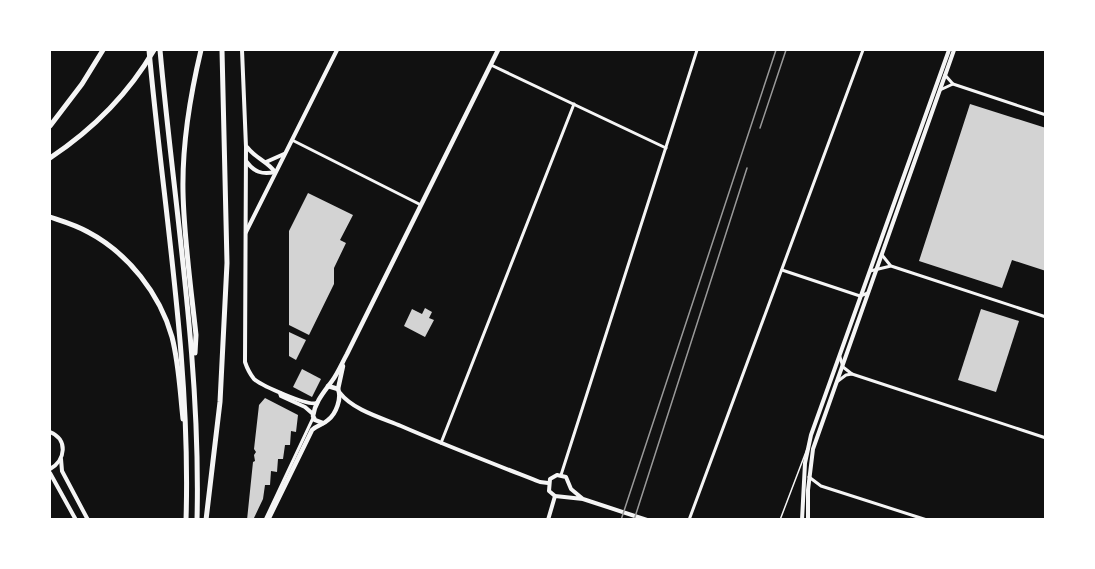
<svg xmlns="http://www.w3.org/2000/svg" width="1095" height="569" font-family="'Open Sans',sans-serif">
<style>
.building{fill:#d3d3d3}
.lines{fill:none;stroke-linecap:round;stroke-linejoin:round}
.service{stroke:#f5f5f5;stroke-width:1.5}
.minor{stroke:#f5f5f5;stroke-width:3}
.tertiary{stroke:#f5f5f5;stroke-width:4}
.secondary{stroke:#f5f5f5;stroke-width:4}
.primary{stroke:#f5f5f5;stroke-width:4.5}
.motorway{stroke:#f5f5f5;stroke-width:5}
.rail{stroke:#9a9a9a;stroke-width:1.5}
</style>
<rect width="100%" height="100%" fill="#111"/>
<g class="building">
<polygon points="970,104 1046,128 1046,271 1012,260 1002,288 919,261"/>
<polygon points="308,193 353,215 340,240 346,243 334,268 334,284 309,335 289,325 289,231"/>
<polygon points="425,308 432,312 429,318 434,320 425,337 404,326 412,309 422,314"/>
<polygon points="981,309 1019,321 996,392 958,380"/>
<polygon points="289,332 306,340 296,360 289,356"/>
<polygon points="302,369 321,379 312,397 293,387"/>
<polygon points="265,398 298,415 296,432 291,431 290,445 285,445 283,459 278,459 277,472 271,471 270,485 265,485 263,499 253,520 247,520 253,462 255,461 254,455 256,452 254,449 259,405"/>
</g>
<g class="lines">
<polyline class="service" points="780,520 807,449"/>
<g class="minor">
<polyline points="491,65 666,148"/>
<polyline points="945,75 953,84 1046,115"/>
<polyline points="940,90 953,84"/>
<polyline points="292,140 421,205"/>
<polyline points="882,255 890,265"/>
<polyline points="782,270 860,296 868,293"/>
<polyline points="870,271 891,266 1046,317"/>
<polyline points="840,357 843,367 852,374 1046,438"/>
<polyline points="838,381 846,375 852,374"/>
<polyline points="441,443 574,104"/>
<polyline points="561,475 697,50"/>
<polyline points="809,477 821,486 927,520"/>
<polyline points="265,520 313,418"/>
<polyline points="689,520 863,50"/>
</g>
<g class="tertiary">
<path d="M242 50 246 147 245 362C247 368 250 374 254 379 262 386 308 406 316 403"/>
<path d="M246 161C254 172 262 175 275 172 267 161 255 158 247 147"/>
<polyline points="266,162 284,154"/>
<polyline points="246,232 337,50"/>
<polyline points="280,393 281,396 305,407 313,414"/>
<path d="M340 393C353 410 382 418 401 426 447 446 494 464 540 482L548 483"/>
<polyline points="583,499 571,489 566,477 557,475 550,479 549,491 555,496 583,499 647,520"/>
<polyline points="548,520 555,496"/>
<polyline points="802,520 805,463 811,435 949,50"/>
<polyline points="808,520 808,490 813,449 954,50"/>
</g>
<g class="secondary">
<path d="M50 432C68 439 66 460 50 469"/>
<polyline points="61,459 62,471 88,520"/>
<polyline points="50,473 76,520"/>
</g>
<g class="primary">
<polyline points="338,389 343,366"/>
<path d="M323 423 315 420 313 416C315 402 324 392 332 381 338 373 342 363 347 354L498 50"/>
<path d="M268 520 312 430C317 425 323 425 328 420 336 414 342 398 338 389L328 386"/>
</g>
<g class="motorway">
<path d="M149 50C163 206 191 362 186 520"/>
<path d="M160 50C174 206 201 362 197 520"/>
<polyline points="50,126 82,84 103,50"/>
<path d="M50 158C92 130 129 93 154 50"/>
<path d="M50 217C62 221 76 225 88 232 128 253 160 294 172 337 179 364 180 392 183 419"/>
<path d="M195 353 196 335C191 288 184 239 183 192 182 144 190 96 201 50"/>
<polyline points="206,520 220,402 227,263 222,50"/>
</g>
<g class="rail">
<polyline points="760,128 786,50"/>
<polyline points="621,520 776,50"/>
<polyline points="634,520 747,168"/>
</g>
</g>
<rect width="1095" height="569" fill="none" stroke="#ffffff" stroke-width="102"/>
</svg>
